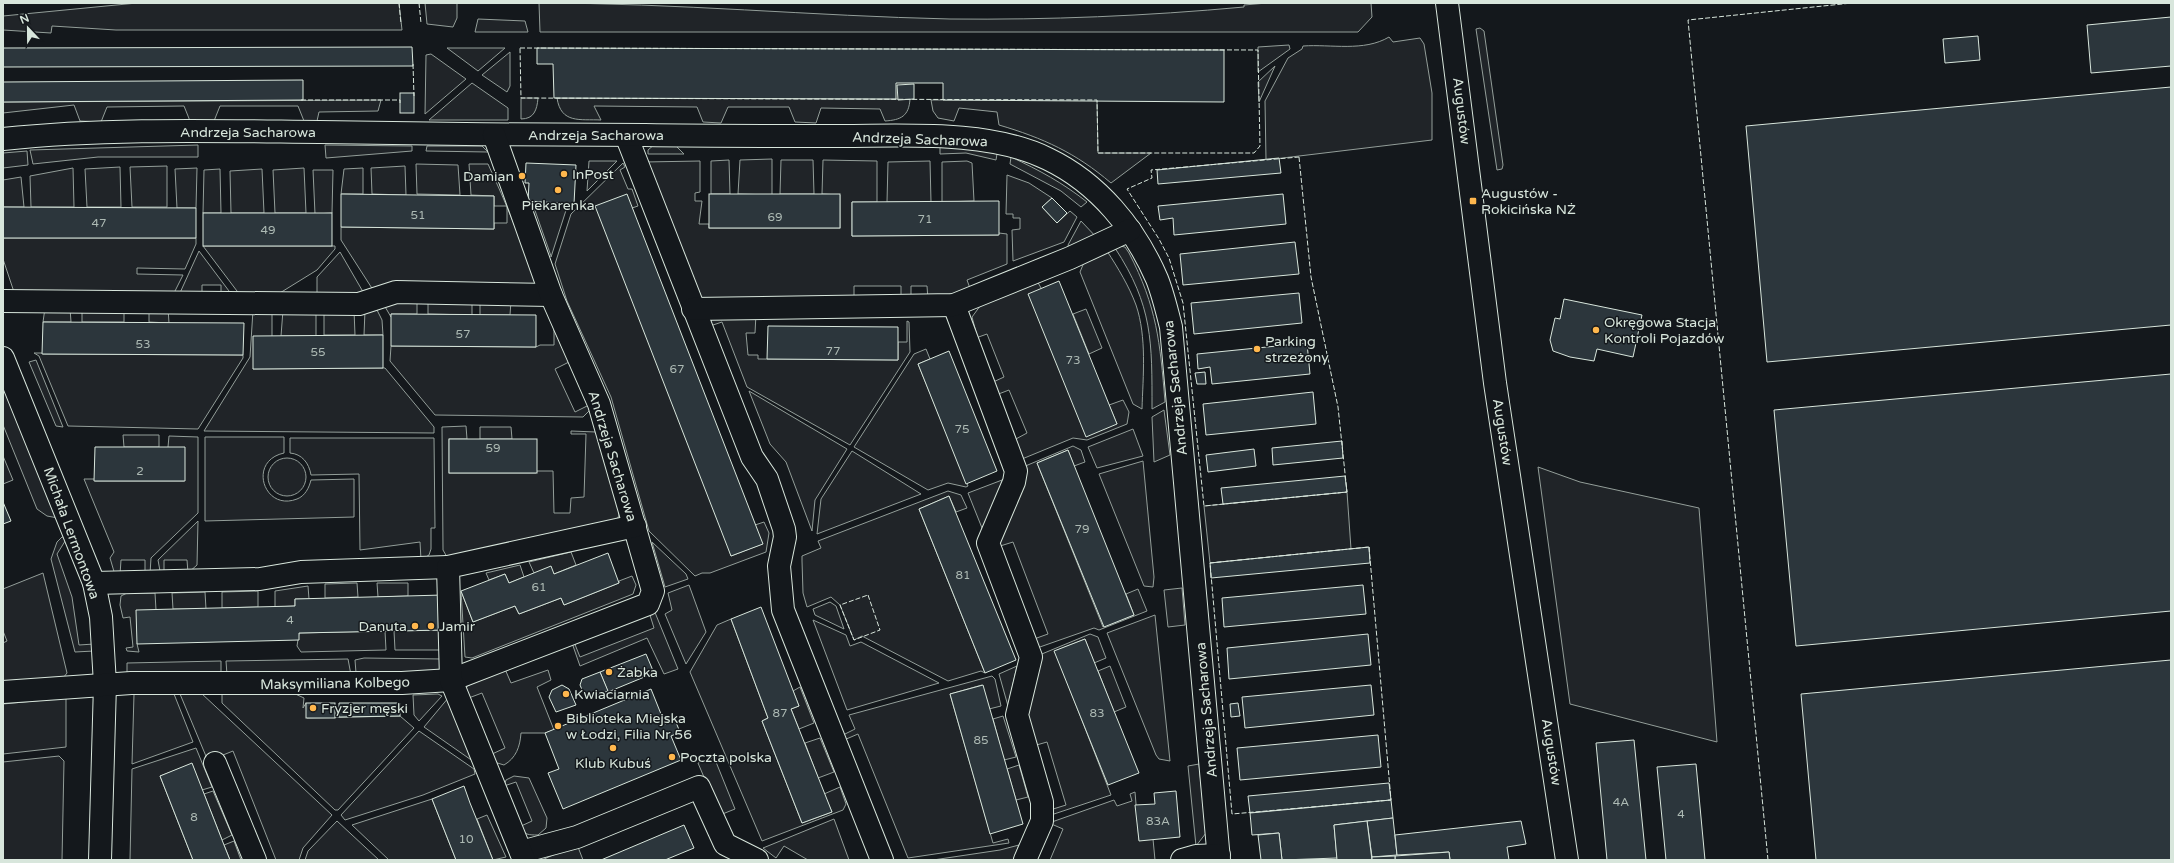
<svg xmlns="http://www.w3.org/2000/svg" width="2174" height="863" font-family="'Varela Round',sans-serif">
<style>
.green{fill:#202428;stroke:#939e99}
.building{fill:#2c363c;stroke:#d8e6dc}
.lines{fill:none;stroke-linecap:round;stroke-linejoin:round}
.minor-casing{stroke:#d8e6dc;stroke-width:24}
.minor{stroke:#14181c;stroke-width:22}
.fence{stroke:#d8e6dc;stroke-width:1;stroke-dasharray:5 2;stroke-linecap:butt}
.poi-dot{fill:#ffb74d;stroke:#14181c;stroke-width:1.5}
.labels{text-anchor:middle;stroke-width:3;stroke-linejoin:round;paint-order:stroke}
.number-label{font-size:12px;fill:#adbab4}
.street-label{font-size:14px;fill:#d8e6dc;stroke:#14181c}
.poi-label{font-size:14px;fill:#d8e6dc;stroke:#14181c;text-anchor:start}
</style>
<rect width="100%" height="100%" fill="#14181c"/>
<g class="green">
<polygon points="137,3 399,3 402,30 116,30 52,26 51,33 3,30 3,16"/>
<polygon points="425,3 457,3 457,18 453,27 427,24"/>
<path d="M539 3C676 3 813 16 950 19 1049 20 1146 16 1244 7V5L1267 3H1371L1372 17 1358 32H540Z"/>
<polygon points="478,19 525,21 528,32 475,32"/>
<polygon points="1480,28 1484,31 1503,165 1502,169 1497,170 1476,29"/>
<path d="M1389 37 1393 42 1420 38 1424 44 1432 93V140L1266 160 1265 101 1288 58 1302 49 1303 46C1331 44 1364 52 1389 37Z"/>
<polygon points="1289,45 1290,49 1258,72 1258,47"/>
<polygon points="447,48 505,48 478,71"/>
<polygon points="510,52 510,86 507,92 482,75"/>
<polygon points="431,54 466,79 425,114 426,55"/>
<polygon points="1275,66 1259,102 1258,82"/>
<polygon points="472,83 508,108 508,120 429,120"/>
<path d="M521 98H538C537 110 534 119 521 119Z"/>
<path d="M557 98H589L910 99C909 116 901 120 885 121L880 109 821 108 816 123 795 122 789 107H728L721 123 703 122 697 107 594 106 601 120C580 119 561 124 557 98Z"/>
<polygon points="381,100 378,111 319,112 317,121 304,121 298,106 220,106 214,121 190,121 184,106 107,107 101,122 80,121 74,105 3,113 3,102"/>
<path d="M931 100H1097L1098 153H1151L1111 183C1076 153 1043 138 999 125L997 112 959 108 954 121 938 118 933 111Z"/>
<polygon points="655,144 675,145 684,154 648,154 648,150"/>
<polygon points="198,145 198,157 98,157 33,164 30,150"/>
<polygon points="325,145 412,146 412,151 326,158"/>
<polygon points="427,146 482,146 488,152 426,151"/>
<polygon points="940,146 987,149 997,154 996,160 966,153 940,154"/>
<polygon points="27,151 28,165 3,168 3,153"/>
<path d="M1011 157C1039 170 1063 183 1087 202L1081 207 1061 191 1010 164Z"/>
<polygon points="772,159 772,195 738,194 740,160"/>
<polygon points="729,160 730,194 711,194 711,161"/>
<polygon points="781,160 813,160 814,194 780,194"/>
<polygon points="823,160 877,161 877,202 852,202 852,236 998,235 999,233 1007,234 1007,264 967,280 971,291 928,300 927,286 911,286 911,301 901,301 901,286 854,286 854,301 705,303 696,295 644,162 700,161 700,192 695,193 695,201 702,201 699,224 709,224 709,228 840,228 840,195 822,194"/>
<polygon points="589,161 617,161 587,191"/>
<polygon points="930,161 931,202 887,202 888,162"/>
<polygon points="967,161 972,163 974,201 942,202 942,162"/>
<polygon points="623,163 625,167 620,170 628,189 632,189 638,206 632,208 731,556 762,544 755,525 764,522 769,533 766,552 710,573 702,573 695,576 649,531 611,397 567,301 555,264 571,214"/>
<polygon points="416,164 458,165 460,195 417,194"/>
<path d="M469 164H488C506 203 522 242 536 283L533 287 375 293 341 240V227L494 229V223H507V206H494V196L471 195Z"/>
<polygon points="167,166 167,207 132,207 130,167"/>
<polygon points="405,166 406,195 372,194 371,168"/>
<polygon points="120,167 121,207 87,207 85,169"/>
<polygon points="73,168 74,207 31,207 30,176"/>
<polygon points="197,168 196,208 177,208 175,169"/>
<polygon points="304,168 306,213 275,213 273,170"/>
<polygon points="363,168 363,194 341,194 344,169"/>
<polygon points="220,169 221,213 203,213 204,170"/>
<polygon points="262,169 264,213 231,213 230,171"/>
<polygon points="313,170 333,170 332,213 315,214"/>
<polygon points="1007,175 1029,183 1052,198 1042,207 1057,223 1070,211 1077,217 1064,242 1013,261 1012,230 1020,229 1020,218 1013,218 1013,214 1006,214"/>
<polygon points="21,177 24,207 3,207 3,180"/>
<polygon points="532,202 568,204 551,257 551,256"/>
<polygon points="1081,221 1099,240 1070,251 1068,245"/>
<polygon points="3,238 196,238 196,244 185,269 137,268 137,274 183,275 173,295 15,295 3,259"/>
<polygon points="203,246 335,246 335,249 317,270 275,296 240,295"/>
<path d="M1120 246 1125 247 1129 253C1157 307 1160 342 1165 402L1152 409C1152 342 1153 306 1115 248Z"/>
<polygon points="199,251 232,295 221,295 221,285 202,285 202,295 179,295"/>
<path d="M1107 251C1118 268 1129 286 1136 305 1147 337 1143 376 1142 409L1133 404 1080 272 1085 260Z"/>
<polygon points="340,252 366,297 317,295 317,277"/>
<polygon points="1036,279 1117,424 1109,405 1123,400 1129,412 1127,424 1087,440 1073,438 1022,459 1014,440 1027,433 1009,390 996,395 991,383 1004,377 987,334 973,339 972,335 976,332 972,317 983,302"/>
<polygon points="417,300 417,314 391,314 391,317 384,305"/>
<polygon points="472,300 472,315 428,314 428,301"/>
<polygon points="480,301 511,301 510,315 480,315"/>
<polygon points="45,308 70,308 71,322 43,322"/>
<polygon points="82,308 124,309 124,322 82,322"/>
<polygon points="149,308 168,308 169,323 149,322"/>
<polygon points="376,308 382,320 383,335 364,335 365,310"/>
<polygon points="272,309 272,336 253,369 385,368 434,427 434,433 204,431 250,357 253,310"/>
<polygon points="316,309 316,336 281,336 283,310"/>
<polygon points="1086,309 1102,348 1089,354 1073,314"/>
<polygon points="324,310 354,310 355,335 324,335"/>
<polygon points="756,314 755,333 746,333 748,355 758,355 758,359 898,360 898,342 907,342 907,321 909,322 910,352 850,445 747,387 722,322 710,326 710,322 714,317"/>
<polygon points="554,330 569,362 555,369 575,412 589,405 591,409 583,417 435,415 390,361 391,346 536,347 540,345 554,345"/>
<polygon points="926,349 930,359 918,364 968,486 966,487 948,483 928,490 854,447 914,354"/>
<polygon points="34,353 42,353 43,354 243,355 243,358 198,429 68,426 39,356"/>
<polygon points="36,360 63,427 56,426 29,362"/>
<polygon points="3,384 58,518 47,516 37,509 3,425"/>
<polygon points="749,391 847,449 815,500 812,531 786,462 770,444"/>
<polygon points="1164,410 1170,455 1154,462 1152,417"/>
<polygon points="466,426 467,439 449,439 449,473 536,473 537,471 553,471 554,513 570,513 571,498 584,497 586,434 571,434 571,431 596,432 618,506 619,515 616,522 447,557 443,550 442,427"/>
<polygon points="480,427 511,427 512,439 480,439"/>
<polygon points="1133,429 1143,456 1097,468 1088,447"/>
<polygon points="123,435 159,435 159,447 124,447"/>
<polygon points="169,436 198,437 198,513 151,558 150,574 145,574 145,560 121,560 120,575 115,575 110,558 114,552 84,479 95,479 95,481 184,481 168,447"/>
<path d="M205 437H284V453C247 461 264 512 297 499 305 496 309 488 311 480L354 479V517L205 521Z"/>
<path d="M290 438H434L435 528H431V549L429 555 421 560 420 542 360 550 359 474 311 475C309 463 302 454 290 453Z"/>
<polygon points="1073,446 1081,450 1085,462 1074,466 1068,450 1037,463 1103,627 1134,615 1126,594 1138,589 1147,611 1099,630 1094,628 1037,648 1034,639 1048,634 1013,542 997,547 1023,467"/>
<polygon points="852,451 921,494 817,534 821,499"/>
<polygon points="3,456 13,480 3,484"/>
<circle cx="287" cy="477" r="19"/>
<polygon points="1143,461 1154,577 1153,587 1144,586 1099,474"/>
<polygon points="1538,467 1580,482 1699,508 1717,742 1570,704"/>
<polygon points="1010,477 984,533 968,493"/>
<polygon points="948,491 961,495 967,508 956,512 949,496 919,509 985,673 981,671 948,681 862,636 854,640 840,605 831,597 807,607 803,593 802,561 802,556 821,548 818,541"/>
<polygon points="1347,492 1351,549 1210,563 1204,506"/>
<polygon points="198,521 197,565 188,573 187,560 164,560 164,573 160,571 158,560"/>
<polygon points="62,537 67,538 57,554 72,597 79,645 94,644 94,651 75,652 51,559 57,542"/>
<polygon points="652,542 686,574 688,579 665,587"/>
<polygon points="571,552 576,565 554,574 534,573 529,562"/>
<polygon points="520,565 524,577 509,583 505,574 489,580 486,573"/>
<polygon points="43,573 67,673 63,678 3,683 3,643 7,641 3,631 3,589"/>
<polygon points="632,576 636,585 633,594 472,658 465,657 461,591 473,622 515,606 519,614 561,598 564,605 619,583 619,581"/>
<polygon points="357,583 358,597 325,598 325,584"/>
<polygon points="377,583 408,583 408,596 378,597"/>
<polygon points="689,585 706,632 686,664 665,614 672,610 668,593"/>
<polygon points="308,586 309,599 295,599 295,606 275,607 275,591"/>
<polygon points="1182,588 1185,625 1168,627 1164,590"/>
<polygon points="258,591 258,607 222,608 222,592"/>
<polygon points="205,592 206,609 173,609 172,593"/>
<polygon points="127,593 155,593 156,610 137,644 139,652 127,651 126,648 133,647 130,617 123,618 120,605 121,596"/>
<polygon points="830,602 836,606 844,629 815,615 813,609"/>
<polygon points="654,610 678,669 664,674 647,638 580,666 572,643 574,642 580,657 654,628 649,612"/>
<polygon points="1155,615 1170,761 1159,759 1156,755 1107,633"/>
<polygon points="731,619 768,718 762,721 802,823 832,812 824,794 840,787 846,804 843,810 762,841 690,672 717,625"/>
<polygon points="813,620 846,635 850,646 861,642 939,683 847,710"/>
<polygon points="444,630 442,646 439,650 395,650 394,631"/>
<polygon points="385,631 386,650 301,652 297,646 299,633"/>
<polygon points="1090,634 1098,637 1106,658 1094,663 1085,639 1055,651 1111,795 1051,815 1050,810 1066,805 1047,742 1033,746 1025,717 1037,656"/>
<polygon points="364,658 443,659 441,669 437,673 356,673 355,660"/>
<polygon points="348,659 351,675 227,675 226,661"/>
<polygon points="221,661 221,676 127,674 127,663"/>
<polygon points="1017,666 1008,706 999,674"/>
<polygon points="1110,666 1126,707 1114,712 1098,671"/>
<path d="M505 669 511 683 548 670 551 680 537 687 554 730 545 733H521C520 747 516 758 504 765L494 762 490 755 505 748 482 693 466 699 465 693 467 686Z"/>
<polygon points="992,676 995,679 1001,706 989,709 982,685 950,694 993,843 1008,839 1009,843 908,858 858,734 844,740 843,735 855,729 849,715"/>
<polygon points="800,687 814,723 799,729 791,709 799,706 793,691"/>
<polygon points="291,692 304,698 303,708 306,703 307,718 400,716 414,728 338,810 335,810 222,703 222,693"/>
<polygon points="201,693 332,815 303,848 299,860 276,860 233,751 208,761 180,694"/>
<polygon points="134,694 174,694 193,742 132,764"/>
<polygon points="438,694 442,696 419,721 414,715 413,695"/>
<polygon points="449,697 477,764 424,727"/>
<polygon points="66,698 66,747 3,754 3,704"/>
<polygon points="1003,716 1016,757 1004,760 993,719"/>
<polygon points="419,731 474,769 475,774 423,795 345,820 341,815"/>
<polygon points="820,738 834,772 818,778 805,743"/>
<polygon points="196,748 212,787 202,790 192,764 160,776 193,860 130,860 132,769"/>
<polygon points="59,756 64,761 62,860 3,860 3,762"/>
<polygon points="714,757 735,809 720,815 698,763"/>
<polygon points="1199,764 1206,833 1196,846 1188,766"/>
<polygon points="1019,765 1028,797 1016,800 1007,769"/>
<path d="M514 776 529 778 547 818 546 828 538 835C529 835 524 835 519 827L532 821 516 782 504 786 506 780Z"/>
<polygon points="213,791 232,835 222,840 204,794"/>
<polygon points="1135,792 1139,840 1153,839 1155,860 1050,860 1063,829 1049,823 1114,800 1117,806 1132,801 1130,794"/>
<polygon points="432,799 456,860 389,860 352,825"/>
<polygon points="487,815 506,857 493,860 477,819"/>
<polygon points="834,819 849,860 808,860 784,846 776,858 763,848"/>
<polygon points="337,821 379,860 305,860 308,851"/>
<polygon points="234,841 241,860 230,860 224,845"/>
<polygon points="1019,845 1013,860 933,860 1000,850"/>
<polygon points="573,846 578,847 583,860 542,860"/>
</g>
<g class="building">
<polygon points="2171,17 2171,66 2091,73 2087,25"/>
<polygon points="1978,36 1980,60 1945,63 1943,39"/>
<polygon points="412,47 413,66 3,67 3,48"/>
<polygon points="537,48 1224,50 1224,102 943,100 943,83 896,83 896,99 554,98 553,64 537,64"/>
<polygon points="303,80 303,100 3,102 3,82"/>
<polygon points="914,84 914,99 898,100 897,85"/>
<polygon points="2171,87 2171,325 1767,362 1746,126"/>
<rect x="400" y="93" width="14" height="20"/>
<polygon points="1279,158 1281,173 1158,184 1157,170"/>
<polygon points="526,163 576,165 574,204 528,201 529,183 525,183"/>
<polygon points="341,194 494,196 494,229 341,227"/>
<polygon points="627,194 763,544 731,556 595,206"/>
<rect x="709" y="194" width="131" height="34"/>
<polygon points="1283,194 1286,224 1174,235 1173,218 1160,220 1158,206"/>
<polygon points="1052,198 1067,213 1057,223 1042,207"/>
<polygon points="999,201 999,235 852,236 852,202"/>
<polygon points="3,207 196,208 196,238 3,238"/>
<rect x="203" y="213" width="129" height="33"/>
<polygon points="1295,242 1299,274 1183,285 1180,254"/>
<polygon points="1059,281 1117,424 1086,437 1028,294"/>
<polygon points="1299,293 1302,323 1194,334 1191,303"/>
<polygon points="1564,299 1642,315 1633,357 1597,349 1594,361 1570,357 1553,351 1550,340 1555,318 1560,319"/>
<polygon points="391,314 536,315 536,347 391,346"/>
<polygon points="43,322 244,323 243,355 42,354"/>
<polygon points="768,326 898,327 898,360 767,359"/>
<polygon points="383,335 383,368 253,369 253,336"/>
<polygon points="1307,343 1310,374 1212,384 1210,367 1198,369 1197,354"/>
<polygon points="949,351 997,471 966,484 918,364"/>
<polygon points="1205,372 1206,384 1197,384 1195,373"/>
<polygon points="2171,374 2171,611 1796,646 1774,410"/>
<polygon points="1313,392 1316,424 1206,435 1203,404"/>
<rect x="449" y="439" width="88" height="34"/>
<polygon points="1342,441 1343,458 1273,465 1272,448"/>
<polygon points="95,447 185,447 185,481 94,481"/>
<polygon points="1254,449 1256,466 1208,472 1206,455"/>
<polygon points="1068,450 1134,615 1104,627 1037,463"/>
<polygon points="1345,476 1347,492 1223,504 1221,488"/>
<polygon points="949,496 1016,660 985,673 919,509"/>
<polygon points="3,502 11,521 3,524"/>
<polygon points="1369,547 1370,563 1211,578 1210,563"/>
<polygon points="608,553 619,583 564,605 561,598 519,614 515,606 473,622 461,591 505,574 509,583 551,566 554,574"/>
<polygon points="1363,585 1366,614 1224,627 1222,598"/>
<polygon points="443,595 444,630 299,633 299,640 137,644 136,610 295,606 295,599"/>
<polygon points="761,607 799,706 791,709 832,812 802,823 762,721 768,718 731,619"/>
<polygon points="1368,634 1371,665 1229,679 1227,648"/>
<polygon points="1085,639 1139,773 1108,785 1054,651"/>
<polygon points="646,654 654,673 608,692 600,672"/>
<polygon points="2171,660 2171,860 1816,860 1801,694"/>
<polygon points="600,672 608,691 586,699 580,685 582,679"/>
<polygon points="562,685 569,689 576,705 556,712 549,697 552,690"/>
<polygon points="983,685 1023,824 990,834 950,694"/>
<polygon points="1371,685 1374,715 1245,728 1242,697"/>
<polygon points="651,689 665,724 675,720 680,732 671,736 681,760 563,809 548,773 559,769 545,733"/>
<rect x="306" y="703" width="29" height="15"/>
<polygon points="339,703 400,703 400,716 339,717"/>
<polygon points="1238,703 1240,716 1231,717 1230,704"/>
<polygon points="1378,735 1381,767 1240,780 1237,748"/>
<polygon points="1634,740 1646,860 1607,860 1596,743"/>
<polygon points="192,763 224,845 230,860 193,860 160,776"/>
<polygon points="1696,764 1705,860 1666,860 1657,767"/>
<polygon points="1389,783 1391,800 1250,813 1248,796"/>
<polygon points="464,786 470,803 493,860 456,860 432,799"/>
<polygon points="1176,791 1180,837 1139,841 1135,805 1155,804 1154,793"/>
<polygon points="1391,800 1393,818 1334,825 1337,858 1282,860 1279,833 1252,835 1250,813"/>
<polygon points="1393,818 1397,855 1372,857 1367,821"/>
<polygon points="1367,821 1372,860 1337,860 1334,825"/>
<polygon points="1521,821 1526,844 1507,847 1509,860 1450,860 1449,852 1397,855 1395,835"/>
<polygon points="684,825 694,848 665,860 601,860"/>
<polygon points="1279,833 1282,860 1261,860 1258,835"/>
<polygon points="1449,852 1450,860 1395,860 1395,856"/>
<polygon points="1395,856 1395,860 1372,860 1372,857"/>
</g>
<g class="lines">
<g class="minor-casing">
<g id="minor">
<polyline points="1447,3 1495,383 1567,860"/>
<polyline points="626,135 752,457 767,479 784,529 785,537 779,566 783,610 882,860"/>
<path d="M3 139C108 128 215 131 320 132 429 134 536 135 645 135 710 136 776 136 842 136 905 136 990 130 1048 159 1098 183 1135 228 1157 279 1163 294 1167 311 1171 327L1219 860"/>
<polyline points="3,301 359,304 396,292 551,295"/>
<polyline points="954,305 1016,471 1014,482 988,543 1031,657 1017,715 1042,802 1042,821 1025,860"/>
<polyline points="693,309 954,305 1070,258 1130,230"/>
<polyline points="3,358 94,583 101,617 105,684 100,860"/>
<polyline points="94,583 260,579 301,572 448,567"/>
<polyline points="3,692 131,683 402,683 451,680 648,604 653,591 599,404 551,295 494,135"/>
<polyline points="215,763 255,860"/>
<polyline points="521,852 577,837 699,787 725,844 757,860"/>
<polyline points="524,860 451,680 448,567 635,526"/>
<polyline points="1182,860 1196,856 1219,855"/>
</g>
</g>
<use href="#minor" class="minor"/>
<g class="fence">
<polyline points="399,3 401,24"/>
<polyline points="419,3 421,23"/>
<polygon points="520,48 1258,50 1260,146 1254,153 1098,153 1097,100 521,98"/>
<polyline points="413,64 414,96"/>
<polyline points="301,100 400,100 400,103"/>
<polygon points="1299,157 1311,277 1338,407 1347,492 1204,506 1183,303 1169,258 1159,239 1127,189 1152,178 1151,170"/>
<polygon points="1369,547 1391,800 1232,814 1210,563"/>
<polygon points="868,595 880,630 854,640 840,605"/>
<polyline points="1768,860 1688,20 1852,3"/>
</g>
</g>
<g class="poi-dot">
<circle cx="564" cy="174" r="4"/>
<circle cx="522" cy="176" r="4"/>
<circle cx="558" cy="190" r="4"/>
<rect x="1469" y="197" width="8" height="8" rx="2"/>
<circle cx="1596" cy="330" r="4"/>
<circle cx="1257" cy="349" r="4"/>
<circle cx="415" cy="626" r="4"/>
<circle cx="431" cy="626" r="4"/>
<circle cx="609" cy="672" r="4"/>
<circle cx="566" cy="694" r="4"/>
<circle cx="313" cy="708" r="4"/>
<circle cx="558" cy="726" r="4"/>
<circle cx="613" cy="748" r="4"/>
<circle cx="672" cy="757" r="4"/>
</g>
<g class="labels">
<g class="number-label">
<text x="418" y="219">51</text>
<text x="775" y="221">69</text>
<text x="925" y="223">71</text>
<text x="99" y="227">47</text>
<text x="268" y="234">49</text>
<text x="463" y="338">57</text>
<text x="143" y="348">53</text>
<text x="833" y="355">77</text>
<text x="318" y="356">55</text>
<text x="1073" y="364">73</text>
<text x="677" y="373">67</text>
<text x="962" y="433">75</text>
<text x="493" y="452">59</text>
<text x="140" y="475">2</text>
<text x="1082" y="533">79</text>
<text x="963" y="579">81</text>
<text x="539" y="591">61</text>
<text x="290" y="624">4</text>
<text x="780" y="717">87</text>
<text x="1097" y="717">83</text>
<text x="981" y="744">85</text>
<text x="1621" y="806">4A</text>
<text x="1681" y="818">4</text>
<text x="194" y="821">8</text>
<text x="1158" y="825">83A</text>
<text x="466" y="843">10</text>
</g>
<g class="street-label">
<text transform="translate(1462 111) rotate(83)" y="5">Augustów</text>
<text x="248" y="137">Andrzeja Sacharowa</text>
<text x="596" y="140">Andrzeja Sacharowa</text>
<text transform="translate(920 139) rotate(2)" y="5">Andrzeja Sacharowa</text>
<text transform="translate(1175 388) rotate(-96)" y="5">Andrzeja Sacharowa</text>
<text transform="translate(1503 432) rotate(81)" y="5">Augustów</text>
<text transform="translate(613 456) rotate(73)" y="5">Andrzeja Sacharowa</text>
<text transform="translate(72 533) rotate(70)" y="5">Michała Lermontowa</text>
<text transform="translate(335 683) rotate(-1)" y="5">Maksymiliana Kolbego</text>
<text transform="translate(1206 710) rotate(-95)" y="5">Andrzeja Sacharowa</text>
<text transform="translate(1552 752) rotate(81)" y="5">Augustów</text>
</g>
<g class="poi-label">
<text x="572" y="179">InPost</text>
<text x="514" y="181" text-anchor="end">Damian</text>
<text x="1481" y="198">Augustów -<tspan x="1481" dy="16">Rokicińska NŻ</tspan></text>
<text x="558" y="210" text-anchor="middle">Piekarenka</text>
<text x="1604" y="327">Okręgowa Stacja<tspan x="1604" dy="16">Kontroli Pojazdów</tspan></text>
<text x="1265" y="346">Parking<tspan x="1265" dy="16">strzeżony</tspan></text>
<text x="407" y="631" text-anchor="end">Danuta</text>
<text x="439" y="631">Jamir</text>
<text x="617" y="677">Żabka</text>
<text x="574" y="699">Kwiaciarnia</text>
<text x="321" y="713">Fryzjer męski</text>
<text x="566" y="723">Biblioteka Miejska<tspan x="566" dy="16">w Łodzi, Filia Nr 56</tspan></text>
<text x="680" y="762">Poczta polska</text>
<text x="613" y="768" text-anchor="middle">Klub Kubuś</text>
</g>
</g>
<rect width="2174" height="863" fill="none" stroke="#d8e6dc" stroke-width="8"/>
<g transform="translate(28 28) rotate(338)" stroke="#14181c" stroke-width="3" paint-order="stroke">
<path d="M0-3L7 15L0 10L-7 15Z" fill="#d8e6dc"/>
<text y="-6" font-size="11" font-weight="bold" text-anchor="middle" fill="#d8e6dc">N</text>
</g>
</svg>
